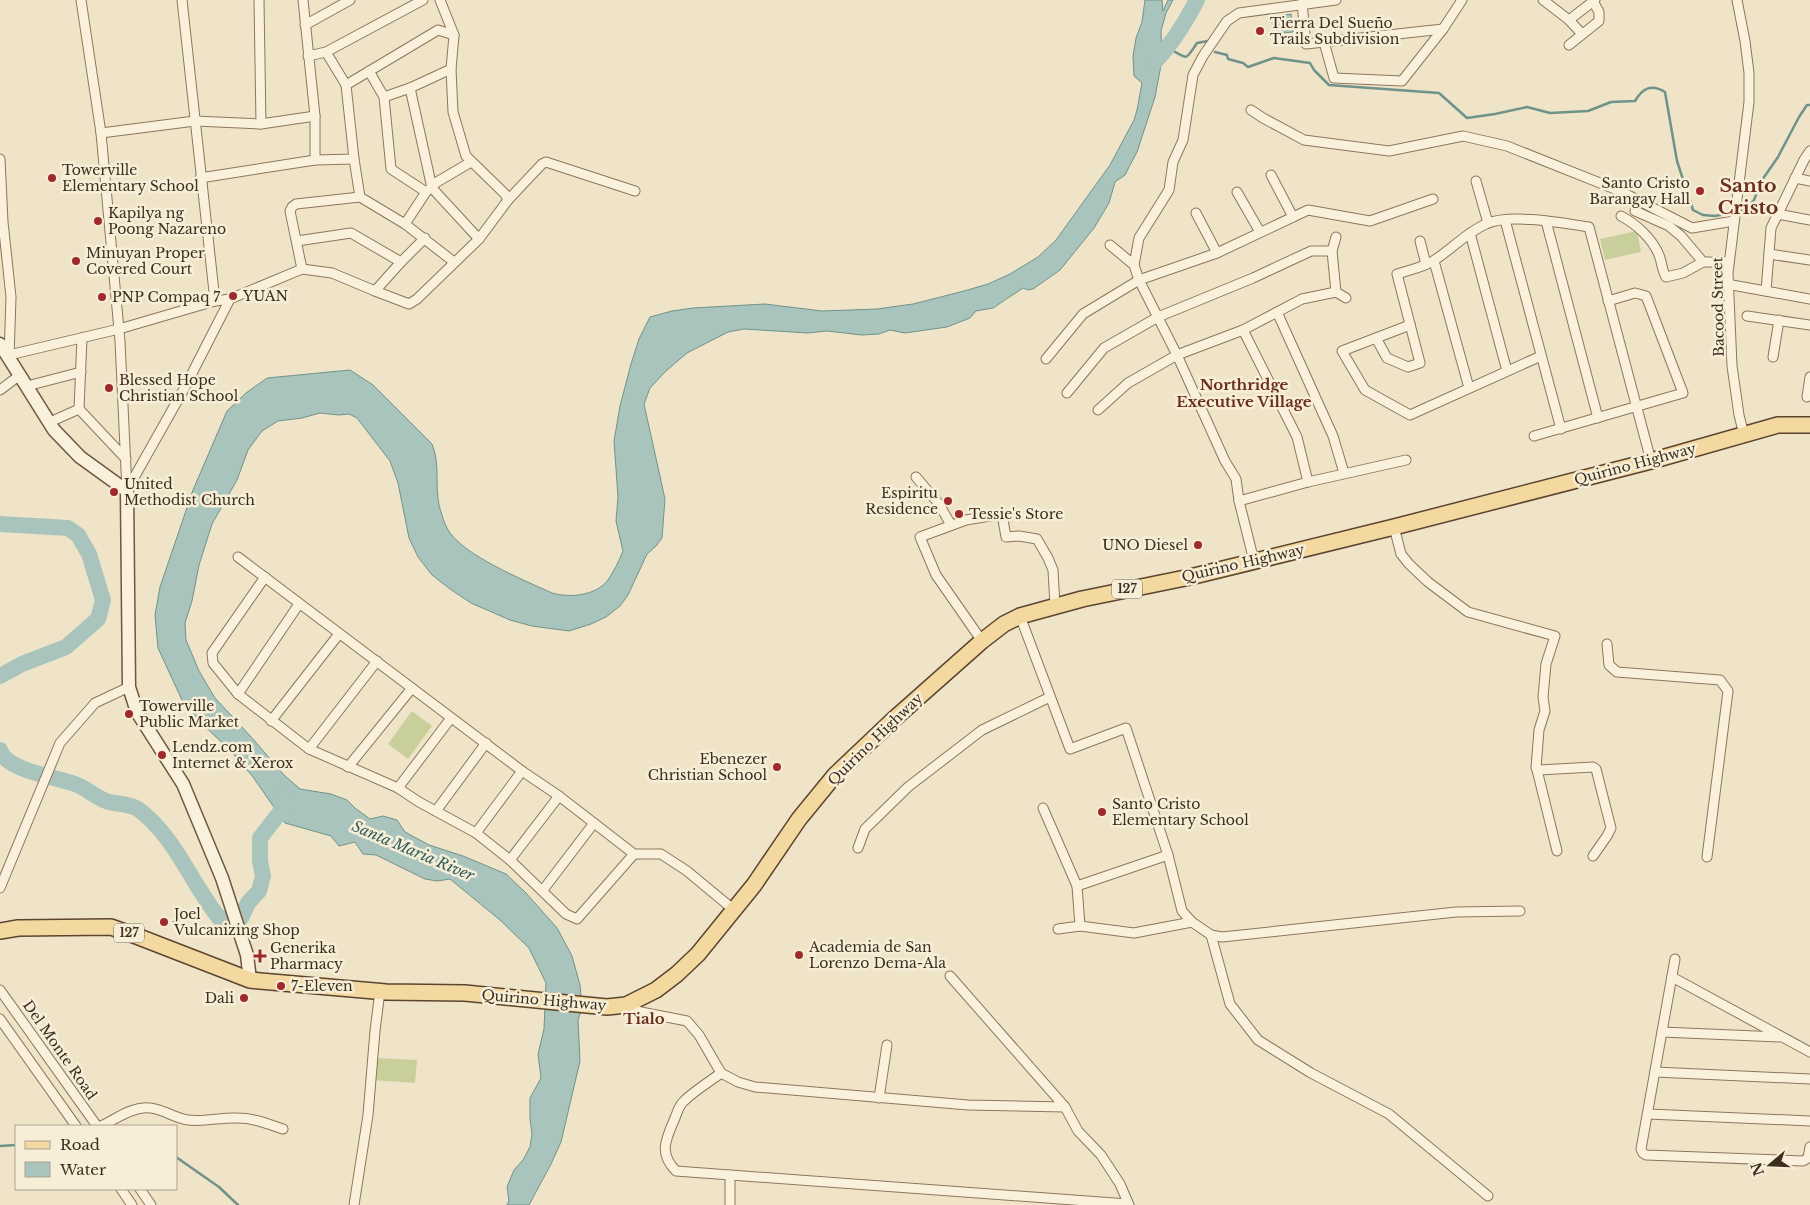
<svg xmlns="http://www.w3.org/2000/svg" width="1810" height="1205" font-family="'Libre Baskerville',serif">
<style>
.green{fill:#c9cf9b}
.water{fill:#a9c4bc;stroke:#6f938a}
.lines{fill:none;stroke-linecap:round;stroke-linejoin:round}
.stream{stroke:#6f938a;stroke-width:2.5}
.river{stroke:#a9c4bc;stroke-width:16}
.street-casing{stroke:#8d765c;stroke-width:11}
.secondary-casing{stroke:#6f573f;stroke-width:15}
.primary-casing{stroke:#5b4430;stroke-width:18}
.street{stroke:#faf1dc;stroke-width:9}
.secondary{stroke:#faf1dc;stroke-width:12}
.primary{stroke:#f3d9a0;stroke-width:15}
.poi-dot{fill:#9e2a2b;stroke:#f7eed8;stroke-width:2}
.labels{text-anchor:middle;stroke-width:5;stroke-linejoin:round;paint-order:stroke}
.shield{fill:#f7eed8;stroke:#756857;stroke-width:1}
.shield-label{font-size:12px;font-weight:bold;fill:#3d2e20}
.poi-label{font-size:14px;fill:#3d2e20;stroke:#f7eed8;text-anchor:start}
.street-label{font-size:14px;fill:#3d2e20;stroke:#f7eed8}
.neighbourhood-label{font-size:15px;font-weight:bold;fill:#6b2e1e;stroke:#f7eed8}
.water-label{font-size:15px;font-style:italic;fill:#2f5d5a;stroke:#f7eed8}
.district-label{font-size:19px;font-weight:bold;fill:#6b2e1e;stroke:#f7eed8}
</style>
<rect width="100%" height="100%" fill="#f0e4c8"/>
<g class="green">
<polygon points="1637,231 1641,252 1605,260 1600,239"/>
<polygon points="412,711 432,726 408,759 388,744"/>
<polygon points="374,1058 417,1060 415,1083 373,1080"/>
</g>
<g class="water">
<path d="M1145 0H1162L1163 11 1168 0H1173L1166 13 1161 31 1162 60 1155 97 1137 152 1128 169 1125 175 1115 182 1109 203 1094 228 1060 270 1033 289 1028 290 1023 288 993 308 976 311 970 318 947 327 905 333 890 330 879 334 862 335 827 331 808 333 744 329 728 332 687 353 666 371 650 388 644 404 665 499 662 538 656 546 647 554 628 595 620 606 606 617 591 624 569 631 532 626 510 620 471 603 450 589 432 575 418 557 409 538 398 483 390 461 357 418 349 414 339 415 320 413 302 418 278 421 262 431 248 450 237 480 212 524 199 565 192 601 185 623 186 640 199 671 215 698 253 739 284 775 300 789 331 794 347 800 355 808 370 819 383 816 397 820 405 832 429 845 463 856 506 874 526 893 557 928 572 956 580 985 582 1008 578 1020 580 1061 561 1142 551 1164 529 1205H507L509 1201 507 1187 514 1170 523 1160 530 1147 532 1134 530 1119V1098L541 1078 538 1054 544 1029 546 983 529 948 500 920 450 879 437 881 425 879 376 855 363 854 355 842 339 846 331 836 285 823 253 777 229 749 200 722 182 700 158 648 155 615 160 587 193 490 227 411 246 393 267 378 350 370 373 385 432 444C440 462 435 485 439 505 441 512 444 523 448 530 464 556 524 580 552 593 569 598 596 596 608 580 614 571 619 561 623 551L616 521 618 497 614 441 620 406 631 364 639 339 650 317 672 311 693 308 765 304 822 311 877 309 913 304 964 291 988 284 1010 274 1038 257 1056 240 1110 165 1134 120 1137 110 1142 83 1134 76 1133 56 1136 38 1142 22Z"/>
<polygon points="1291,14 1293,32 1273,34 1272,16 1278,16 1279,26 1286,25 1285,15"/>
</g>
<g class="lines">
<g class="stream">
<path d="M1168 48C1189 59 1184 62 1197 43L1208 41"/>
<path d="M1215 52 1227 55 1228 59 1243 63 1248 67 1274 58 1310 63 1314 70 1329 85 1439 93 1467 118 1495 114 1527 107 1550 113 1588 111 1611 102 1635 101C1642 89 1651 83 1665 92L1677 161 1693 210 1703 215 1715 216 1746 210 1754 200 1762 180 1778 157 1799 117 1807 105H1810"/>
<polyline points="0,1146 16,1145"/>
<polyline points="176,1157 219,1187 238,1205"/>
</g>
<g class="river">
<path d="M1154 63C1172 44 1185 23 1197 0"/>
<polyline points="0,524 68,528 78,535 89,554 103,600 98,619 66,647 22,664 0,676"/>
<path d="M0 750C6 771 57 777 75 784 87 788 97 799 109 802 117 804 131 804 138 809 176 837 191 884 220 919L241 918 248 903 259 891 263 876 260 861V838L281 811 283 797"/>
</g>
<g class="street-casing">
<g id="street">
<polyline points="81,0 101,133 120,341 127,491"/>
<polyline points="182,0 215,301"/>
<polyline points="259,0 261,124"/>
<polyline points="303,0 315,116 315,160"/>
<polyline points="1543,0 1569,20 1582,34"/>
<polyline points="1737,0 1745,41 1749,73 1749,102 1728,273 1732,366 1739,415 1744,435"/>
<polyline points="1302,3 1306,44 1443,29"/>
<polyline points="1569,20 1595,0"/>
<polyline points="305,25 350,0"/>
<polyline points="454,35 438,30 346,85 354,159 360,197 405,224 454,262"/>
<polyline points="1324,42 1334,78 1402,81 1443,29 1462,0"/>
<polyline points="1569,45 1599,21 1599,12 1593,1"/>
<polyline points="326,52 346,85"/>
<polyline points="308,56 326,52 423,0"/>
<polyline points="369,71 384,97 391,169 426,192"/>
<polyline points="410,88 432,188 479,239"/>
<polyline points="384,97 410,88 451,69"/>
<polyline points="1251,110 1263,118 1304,140 1389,151 1463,136 1507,146 1620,191 1692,228 1734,221"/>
<polyline points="101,133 195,121 261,124 315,116"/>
<polyline points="0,159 3,222 11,297 9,358"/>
<polyline points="1271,175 1293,217"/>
<polyline points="200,178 315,160 354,159"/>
<polyline points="1795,178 1810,181"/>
<polyline points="1476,181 1488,223"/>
<polyline points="1237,192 1260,232"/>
<polyline points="508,200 542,164 546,162 635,191"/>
<polyline points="1635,211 1669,226 1681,236 1703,262"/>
<polyline points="1196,213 1217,253"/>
<polyline points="1777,214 1810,220"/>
<path d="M1621 216C1636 224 1652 238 1659 255 1662 262 1662 271 1666 277L1683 273 1703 262H1729"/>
<polyline points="1505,220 1561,429"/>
<polyline points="1546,221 1598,418"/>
<polyline points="405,224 426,192 437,182 471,162"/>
<polyline points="1470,233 1507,371"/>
<polyline points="297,241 351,233 401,262"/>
<polyline points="1420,241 1426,264"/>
<polyline points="1110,245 1134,265 1139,280 1177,355 1225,461 1236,479 1239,501 1254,561"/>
<polyline points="1769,254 1810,260"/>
<polyline points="1434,261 1469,388"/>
<polyline points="1134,265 1139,238 1169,190 1173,162 1183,140 1193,75 1203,56 1227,21 1239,13 1336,0"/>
<polyline points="302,269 290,211 292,207 296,204 360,197"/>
<polyline points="1732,285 1810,299"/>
<polyline points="375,291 401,262 425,238"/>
<polyline points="1766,291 1771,228 1804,160 1810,151"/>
<polyline points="1336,292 1332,251 1336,237"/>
<polyline points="1277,312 1333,436 1344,473"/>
<polyline points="1747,316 1810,325"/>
<polyline points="1410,325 1342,351 1365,390 1410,415 1541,356"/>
<polyline points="1243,330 1297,437 1308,482"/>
<polyline points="82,338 79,409 126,459"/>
<path d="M1376 338 1387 358 1408 367 1420 363 1397 274C1409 270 1426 267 1436 259 1453 248 1467 232 1486 224 1509 213 1563 223 1589 227L1651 461"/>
<polyline points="9,355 119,329 215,301 230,299 302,269 332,273 375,291 409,304 417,299 479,239 508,200 505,194 466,156 453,112 451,69 454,35 440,0"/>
<polyline points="1773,357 1779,320"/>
<polyline points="1046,359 1083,314 1139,280 1217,253 1308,210 1370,221 1433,199"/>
<polyline points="27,386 81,372"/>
<polyline points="0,390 20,375"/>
<polyline points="1067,393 1104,348 1158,317 1253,278 1311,251 1332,251"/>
<polyline points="1807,397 1810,377"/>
<polyline points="1098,410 1128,383 1177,355 1243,330 1302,299 1336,292 1346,298"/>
<polyline points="50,422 79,409"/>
<polyline points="1534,436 1683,393 1646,296 1635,293 1608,301"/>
<polyline points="916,477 939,504 951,525"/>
<polyline points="127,490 184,389 230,299"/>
<polyline points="1239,501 1308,482 1406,460"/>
<polyline points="1394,527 1401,554 1409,564 1428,582 1468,612 1555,636 1546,664 1543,697 1545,711 1539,730 1536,768 1539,770 1593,767 1596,769 1611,828 1607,836 1593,856"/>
<polyline points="238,557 522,771 559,796 634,854 661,854 687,871 734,910"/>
<polyline points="265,577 212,653 213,663 238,694 309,749 398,788 419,802 476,833 510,860 566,914 577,919 634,854"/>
<polyline points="1020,616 1070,749 1126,728 1168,855 1182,911 1192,922 1211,935 1222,937 1456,912 1520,911"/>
<polyline points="982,641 936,575 920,537 966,520 1002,514 1006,537 1019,536 1037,539 1048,558 1053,570 1055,606"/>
<polyline points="1607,644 1609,665 1617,672 1720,680 1728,691 1707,857"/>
<polyline points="238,694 299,604"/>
<polyline points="271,721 339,634"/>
<polyline points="309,749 377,661"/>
<polyline points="348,767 412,688"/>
<polyline points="1537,770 1557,851"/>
<polyline points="398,788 451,718"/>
<polyline points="1043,808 1077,886"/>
<polyline points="436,811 486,743"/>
<polyline points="476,833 522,771"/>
<polyline points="858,848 865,829 908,787 982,730 1050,697"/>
<polyline points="510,860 559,796"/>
<polyline points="0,888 60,743 95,703 129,687"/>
<polyline points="543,890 594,823"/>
<polyline points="1080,926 1134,933 1192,922"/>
<polyline points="1058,929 1080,926 1077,886 1168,855"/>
<polyline points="1211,935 1230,1004 1258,1040 1311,1073 1389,1114 1488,1196"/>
<polyline points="1675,959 1641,1149 1643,1153 1646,1155 1803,1161 1808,1158 1810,1147"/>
<polyline points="1672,977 1810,1052"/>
<polyline points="0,990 97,1126"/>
<polyline points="626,1005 641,1012 687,1021 699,1035 721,1073 738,1082 755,1087 968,1105 1065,1107 950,976"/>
<polyline points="0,1019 76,1126"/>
<polyline points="1662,1032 1779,1037"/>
<polyline points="1655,1072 1810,1079"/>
<path d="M721 1073C709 1082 694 1091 684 1101 679 1105 677 1113 675 1118 666 1139 658 1153 676 1171L1128 1204"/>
<polyline points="879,1098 887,1045"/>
<polyline points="1065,1107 1078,1131 1101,1155 1120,1184 1129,1205"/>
<polyline points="1648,1114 1810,1121"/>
<path d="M101 1126C114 1120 129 1109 143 1108 159 1106 173 1118 188 1120 205 1122 222 1117 238 1118 254 1118 268 1124 283 1129"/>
<polyline points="121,1189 132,1205"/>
<polyline points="140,1189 151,1205"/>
<polyline points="354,1205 368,1115 375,1031 380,991"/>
<polyline points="730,1205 730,1175"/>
</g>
</g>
<g class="secondary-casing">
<polyline id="secondary" points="0,344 54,430 80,457 127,491 129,687 137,712 183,784 222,878 247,955 250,980"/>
</g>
<g class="primary-casing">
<polyline id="primary" points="0,931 18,928 111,927 139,937 250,980 260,981 386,992 465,993 607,1007 626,1005 656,990 677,974 698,954 754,885 799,819 835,775 894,719 982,641 1004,624 1020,616 1082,599 1190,577 1394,527 1651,461 1778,425 1810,425"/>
</g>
<use href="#street" class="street"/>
<use href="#secondary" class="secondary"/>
<use href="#primary" class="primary"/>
</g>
<g class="poi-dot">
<circle cx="1260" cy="31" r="5"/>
<circle cx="52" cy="178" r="5"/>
<circle cx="1700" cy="191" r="5"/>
<circle cx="98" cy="221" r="5"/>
<circle cx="76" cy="261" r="5"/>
<circle cx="233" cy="296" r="5"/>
<circle cx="102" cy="297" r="5"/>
<circle cx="109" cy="388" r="5"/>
<circle cx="114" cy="492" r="5"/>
<circle cx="948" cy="501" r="5"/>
<circle cx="959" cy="514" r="5"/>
<circle cx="1198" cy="545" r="5"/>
<circle cx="129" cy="714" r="5"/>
<circle cx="162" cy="755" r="5"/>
<circle cx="777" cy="767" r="5"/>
<circle cx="1102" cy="812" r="5"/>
<circle cx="164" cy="922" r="5"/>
<circle cx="799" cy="955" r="5"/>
<path d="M257.5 948.5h5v5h5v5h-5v5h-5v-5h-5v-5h5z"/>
<circle cx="281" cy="986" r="5"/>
<circle cx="244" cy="998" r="5"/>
</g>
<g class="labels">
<g class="shield">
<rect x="1112" y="579.5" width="30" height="19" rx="4"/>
<rect x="114" y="923.5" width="30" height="19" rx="4"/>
</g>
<g class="shield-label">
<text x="1127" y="593">127</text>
<text x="129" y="937">127</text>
</g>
<g class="poi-label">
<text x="1270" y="28">Tierra Del Sueño<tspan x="1270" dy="16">Trails Subdivision</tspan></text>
<text x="62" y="175">Towerville<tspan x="62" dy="16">Elementary School</tspan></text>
<text x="1690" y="188" text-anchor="end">Santo Cristo<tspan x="1690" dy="16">Barangay Hall</tspan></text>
<text x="108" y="218">Kapilya ng<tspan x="108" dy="16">Poong Nazareno</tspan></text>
<text x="86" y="258">Minuyan Proper<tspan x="86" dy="16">Covered Court</tspan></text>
<text x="243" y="301">YUAN</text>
<text x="112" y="302">PNP Compaq 7</text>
<text x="119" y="385">Blessed Hope<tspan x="119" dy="16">Christian School</tspan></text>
<text x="124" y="489">United<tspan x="124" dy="16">Methodist Church</tspan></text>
<text x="938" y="498" text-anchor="end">Espiritu<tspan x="938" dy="16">Residence</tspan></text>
<text x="969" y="519">Tessie's Store</text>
<text x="1188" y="550" text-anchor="end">UNO Diesel</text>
<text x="139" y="711">Towerville<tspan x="139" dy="16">Public Market</tspan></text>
<text x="172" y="752">Lendz.com<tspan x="172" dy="16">Internet &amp; Xerox</tspan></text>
<text x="767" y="764" text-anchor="end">Ebenezer<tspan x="767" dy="16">Christian School</tspan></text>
<text x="1112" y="809">Santo Cristo<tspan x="1112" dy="16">Elementary School</tspan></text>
<text x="174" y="919">Joel<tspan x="174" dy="16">Vulcanizing Shop</tspan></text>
<text x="809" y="952">Academia de San<tspan x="809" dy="16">Lorenzo Dema-Ala</tspan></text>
<text x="270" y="953">Generika<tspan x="270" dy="16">Pharmacy</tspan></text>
<text x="291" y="991">7-Eleven</text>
<text x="234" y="1003" text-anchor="end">Dali</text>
</g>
<g class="street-label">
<text transform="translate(1718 307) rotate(-91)" y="5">Bacood Street</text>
<text transform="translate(1635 464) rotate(-15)" y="5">Quirino Highway</text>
<text transform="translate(1243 563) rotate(-13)" y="5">Quirino Highway</text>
<text transform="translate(875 739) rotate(-44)" y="5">Quirino Highway</text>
<text transform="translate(544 1000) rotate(5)" y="5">Quirino Highway</text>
<text transform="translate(60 1050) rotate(55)" y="5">Del Monte Road</text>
</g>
<g class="neighbourhood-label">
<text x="1244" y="390">Northridge<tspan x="1244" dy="17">Executive Village</tspan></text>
<text x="644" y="1024">Tialo</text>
</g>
<g class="water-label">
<text transform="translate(413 851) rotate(23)" y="5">Santa Maria River</text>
</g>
<g class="district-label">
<text x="1748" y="192">Santo<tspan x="1748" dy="22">Cristo</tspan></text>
</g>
</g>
<rect x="15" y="1125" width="162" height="65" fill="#f7eed8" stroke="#ada18e"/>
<rect x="25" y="1141" width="25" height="8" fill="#f3d9a0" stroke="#ada18e"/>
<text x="60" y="1150" font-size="15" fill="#3d2e20">Road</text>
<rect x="25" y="1162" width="25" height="15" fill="#a9c4bc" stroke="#ada18e"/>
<text x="60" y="1175" font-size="15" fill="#3d2e20">Water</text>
<g transform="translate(1770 1165) rotate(251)" stroke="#f7eed8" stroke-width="4" paint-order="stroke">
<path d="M0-4L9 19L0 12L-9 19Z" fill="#3d2e20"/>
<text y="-8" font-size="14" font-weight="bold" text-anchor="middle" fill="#3d2e20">N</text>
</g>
</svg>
